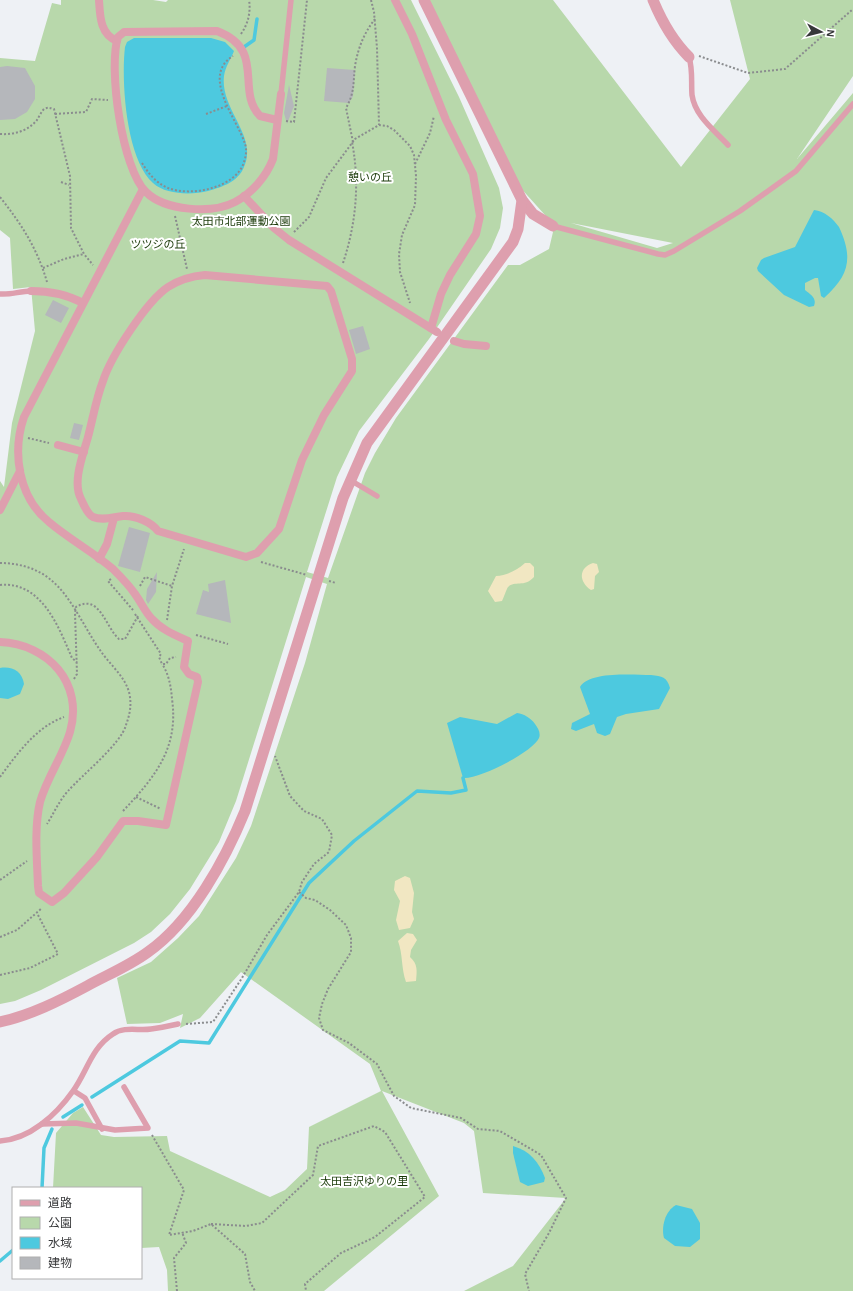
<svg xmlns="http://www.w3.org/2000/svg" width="853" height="1291" font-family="'Alegreya Sans','Noto Sans JP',sans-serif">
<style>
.green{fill:#b8d8ab;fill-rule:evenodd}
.sand{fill:#f1e7c2}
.water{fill:#4dc9df}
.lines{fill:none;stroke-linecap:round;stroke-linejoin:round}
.stream{stroke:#4dc9df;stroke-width:3.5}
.building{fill:#b5b7bb}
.path{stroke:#8a8c8e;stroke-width:2;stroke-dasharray:2 2;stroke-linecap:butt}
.service{stroke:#de9fae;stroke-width:5.5}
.pedestrian{stroke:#de9fae;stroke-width:8}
.minor{stroke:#de9fae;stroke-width:11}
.tertiary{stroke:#de9fae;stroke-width:11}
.labels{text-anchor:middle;stroke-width:4;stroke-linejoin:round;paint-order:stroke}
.park-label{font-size:11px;fill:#183806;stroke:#fff}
</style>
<rect width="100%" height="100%" fill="#eef1f5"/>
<path class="green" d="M61 0H153L166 2 168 0H411L459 97 499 188 503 208 500 228 491 249 429 339 359 431 337 477 307 572 328 578 365 473 375 453 396 418 508 265H520L549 249 553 232 545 215 518 185 428 0H553L681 167 750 79 730 0H853V76L797 159 853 93V1291H464L513 1266 566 1198 483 1193 474 1131 464 1123 382 1091 439 1196 324 1291H168L167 1270 159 1247 141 1248V1188H53L56 1133 73 1113 83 1107 101 1135 114 1137 167 1136 170 1151 270 1197 285 1190 307 1169 309 1127 381 1091 370 1064 241 972 200 1018 180 1028 183 1014 160 1023 127 1024 117 978 151 962 178 938 199 916 236 858 251 826 305 663 327 584 306 577 236 801 219 842 190 889 170 914 151 932 134 943 41 990 15 1001 0 1004V481L4 487 12 423 35 331 31 287 13 289 10 238 0 230V58L35 61 52 3 61 5ZM571 223 673 243 657 248Z"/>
<g class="sand">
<path d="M525 563H530L534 567V577C524 588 515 580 508 587 506 590 504 597 502 601L495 602 488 591 496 576C507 575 516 571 525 563Z"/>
<path d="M593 563 597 564 599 572 595 576 594 589 591 590C579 582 578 568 593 563Z"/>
<polygon points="405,876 410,878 414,893 412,912 414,919 410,928 399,930 396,920 400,901 394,890 395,881"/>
<path d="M407 933 413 934 417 940 411 950 410 957C418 964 417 971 416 981L406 982C401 968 403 954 398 941Z"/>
</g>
<g class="water">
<path d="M134 38H211L225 42 234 51C231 59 225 67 224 76 220 110 258 135 244 167 238 182 222 187 208 191 192 195 166 195 153 183 126 159 121 81 125 47L127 42Z"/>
<path d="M814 210C825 211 833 219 839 227 853 257 850 275 824 298L821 296 818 278H815L805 283V290C811 295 817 298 814 306L809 307 784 295 758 271 757 268 761 260 764 258 795 247Z"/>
<path d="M0 668C12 666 22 671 24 684L20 694 8 699 0 698Z"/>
<path d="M651 675C662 676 667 677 670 688L659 709 626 714 617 717 610 734 605 736 597 733 594 724 576 731 571 729 572 723 590 714 580 687C590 671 633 675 651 675Z"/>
<path d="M517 713C524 714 531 718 535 724 538 728 541 733 539 738 533 752 478 780 463 778L447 723 460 717 497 724Z"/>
<path d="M513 1146C530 1151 539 1162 545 1178L544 1182 528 1186 520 1182 513 1153Z"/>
<path d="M676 1205 692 1209 700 1223V1239L690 1247 675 1246 664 1238C661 1227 665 1211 676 1205Z"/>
</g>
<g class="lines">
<g class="stream">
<polyline points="244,47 254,40 257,19"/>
<polyline points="92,1097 180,1041 209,1043 309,883 354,841 417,791 451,793 466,790 463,778"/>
<polyline points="63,1117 82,1105"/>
<polyline points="42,1188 44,1148 52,1129"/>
<polyline points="0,1261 13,1250"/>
</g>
</g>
<g class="building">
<polygon points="7,66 25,68 35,86 35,99 27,112 15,119 0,120 0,67"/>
<polygon points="327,68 355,70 353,96 349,103 324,101"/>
<polygon points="289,85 294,106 287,124 284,113"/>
<polygon points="53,300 69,308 61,323 45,315"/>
<polygon points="363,326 370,349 356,354 349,330"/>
<polygon points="74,423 83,425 79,440 70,438"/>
<polygon points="129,527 150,533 140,572 118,566"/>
<polygon points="157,572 156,592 148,604 146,600 147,589"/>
<polygon points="225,580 231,623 196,614 203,590 209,592 208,584"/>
</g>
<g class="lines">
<g class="path">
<polyline points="371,0 374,12 377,48 379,125"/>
<path d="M241 34C248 24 251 12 249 0"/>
<polyline points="699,56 748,73 785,69 853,9"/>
<polyline points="55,114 86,112 92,99 108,100"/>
<polyline points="206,114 227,106"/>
<polyline points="286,121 294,122 307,0"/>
<path d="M0 134C14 135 28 131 37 120 39 117 41 112 44 109 48 107 50 108 54 109L70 176 71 228 84 254 93 265"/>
<path d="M353 142 346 108C355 92 353 83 355 66 358 48 364 33 375 19"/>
<path d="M142 163C148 173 156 183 168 188 191 197 236 188 244 162 246 156 247 149 245 144 238 120 200 76 233 56"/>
<polyline points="415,164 430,133 434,116"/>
<polyline points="61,182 69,185"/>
<path d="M0 197C22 225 37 248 47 282"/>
<polyline points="175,216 187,269"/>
<polyline points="294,232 309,217 326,178 355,139 379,125 387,126 394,130 410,146 414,155 416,176 415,205 402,235 399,254 400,272 410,303"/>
<path d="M343 263C356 224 360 183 352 142"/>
<polyline points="43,268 64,259 84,254"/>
<polyline points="28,438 49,443"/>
<polyline points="261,562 307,575"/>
<path d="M0 563C18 563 37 568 51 580 71 596 85 629 100 650 109 664 124 675 129 692 132 704 130 714 126 725 121 744 82 775 68 791 59 801 54 813 47 824"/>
<polyline points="111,579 108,581 133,610"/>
<polyline points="329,581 336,583"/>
<path d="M0 585C42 581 59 628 72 658L77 662"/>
<polyline points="140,586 145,577 172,586"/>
<polyline points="135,614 161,654 159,657 162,664 166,664 170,658 176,657"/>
<polyline points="167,620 172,586 184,549"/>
<polyline points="196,635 228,644"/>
<path d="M74 679 77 674 75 613 76 607C100 593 105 627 119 639H125L138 616"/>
<path d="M0 777C17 754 36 727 64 717"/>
<polyline points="136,797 161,809"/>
<path d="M123 811C155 777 179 748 172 699 171 687 169 674 162 664"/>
<polyline points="0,880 27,861"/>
<polyline points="299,892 306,898 315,900 330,910 346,925 351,938 351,952 328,989 322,1004 319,1018 323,1030 349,1043 377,1064 394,1096 411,1108 461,1118 478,1129 500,1131 541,1155 566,1198 549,1233 525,1274 529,1291"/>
<polyline points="0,937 17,930 42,908"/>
<polyline points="0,975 30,968 58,954 37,913"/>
<polyline points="186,1024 213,1022 242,978 267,935 299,892 302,882 314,864 329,852 332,835 322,819 304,811 290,796 275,756"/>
<polyline points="152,1135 184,1190 169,1235 193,1231 211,1224 245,1254 250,1282 255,1291"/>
<polyline points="211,1224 246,1226 262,1223 313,1175 318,1146 374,1126 385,1132 425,1197 375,1237 341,1253 305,1284 306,1291"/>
<polyline points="177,1291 174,1258 186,1243 182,1232"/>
</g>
<g class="service">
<path d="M689 57C693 70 691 82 692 95 695 116 714 130 728 145"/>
<polyline points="281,94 291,0"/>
<polyline points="553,226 658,254 665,255 674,251 740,211 796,171 853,104"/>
<path d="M0 294C11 295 20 291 31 291"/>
<polyline points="350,480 377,496"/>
<polyline points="74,1091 85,1098 102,1129"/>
<polyline points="42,1124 76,1123 115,1130 148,1128 124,1087"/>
<path d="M0 1141C30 1139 56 1115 73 1091 87 1072 91 1048 113 1034 124 1026 139 1031 151 1029 160 1028 169 1026 178 1024"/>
</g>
<g class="pedestrian">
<path d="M99 0C100 16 100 34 117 41"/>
<polyline points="395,0 412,34 446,120 473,174 480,216 476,234 450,275 441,294 431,328"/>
<path d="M277 120 260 116C235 90 267 50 217 31L124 32 118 37C108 68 122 169 146 192 165 211 212 214 235 202 252 193 266 177 273 159L281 94"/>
<polyline points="244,196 274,228 289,240 437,332"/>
<path d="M205 275 327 286 331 291 352 359V371L324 415 302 460 279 529 257 553 246 557 158 531C151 522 135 515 123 516 113 517 103 521 93 517 87 514 84 505 81 499 72 482 83 455 88 437 93 418 96 399 103 381 111 356 147 301 168 287 179 280 193 276 205 275Z"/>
<path d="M31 291C50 291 66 294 83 303"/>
<polyline points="454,341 464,344 486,346"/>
<polyline points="58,445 84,452"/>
<polyline points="0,510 20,471"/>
<polyline points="99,559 107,544 114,518"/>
<path d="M0 642C48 644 84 683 70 732 63 756 47 777 40 802 34 828 37 859 38 886L39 893 52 902 64 893 97 857 123 821H138L166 825 198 682 197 677 189 674 184 667 188 641C175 635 162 630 152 619 145 612 141 602 135 594 129 585 121 577 113 569 93 552 69 539 49 522 18 497 12 452 24 417L143 189"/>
</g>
<g class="minor">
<path d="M653 0C662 22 673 41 689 57"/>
<polyline points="522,200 533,214 553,226"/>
</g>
<path class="tertiary" d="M0 1022C31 1015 59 1001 87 986 107 975 129 966 148 952 192 921 225 860 245 811L343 498 367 443 513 242 518 229 522 200 424 0"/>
</g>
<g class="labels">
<g class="park-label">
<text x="370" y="181">憩いの丘</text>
<text x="241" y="225">太田市北部運動公園</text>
<text x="158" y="248">ツツジの丘</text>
<text x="364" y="1185">太田吉沢ゆりの里</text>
</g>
</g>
<rect x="12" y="1187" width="130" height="92" fill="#ffffff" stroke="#afafb0"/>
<rect x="20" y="1200" width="20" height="6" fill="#de9fae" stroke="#afafb0"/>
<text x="48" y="1207" font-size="12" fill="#37383a">道路</text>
<rect x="20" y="1217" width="20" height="12" fill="#b8d8ab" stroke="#afafb0"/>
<text x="48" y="1227" font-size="12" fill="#37383a">公園</text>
<rect x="20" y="1237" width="20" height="12" fill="#4dc9df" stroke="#afafb0"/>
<text x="48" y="1247" font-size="12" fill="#37383a">水域</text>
<rect x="20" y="1257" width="20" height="12" fill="#b5b7bb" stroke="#afafb0"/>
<text x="48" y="1267" font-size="12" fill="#37383a">建物</text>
<g transform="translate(821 32) rotate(97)" stroke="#ffffff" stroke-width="3" paint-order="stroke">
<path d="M0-3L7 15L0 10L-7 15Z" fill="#37383a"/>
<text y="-6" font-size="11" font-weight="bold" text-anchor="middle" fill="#37383a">N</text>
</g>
</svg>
